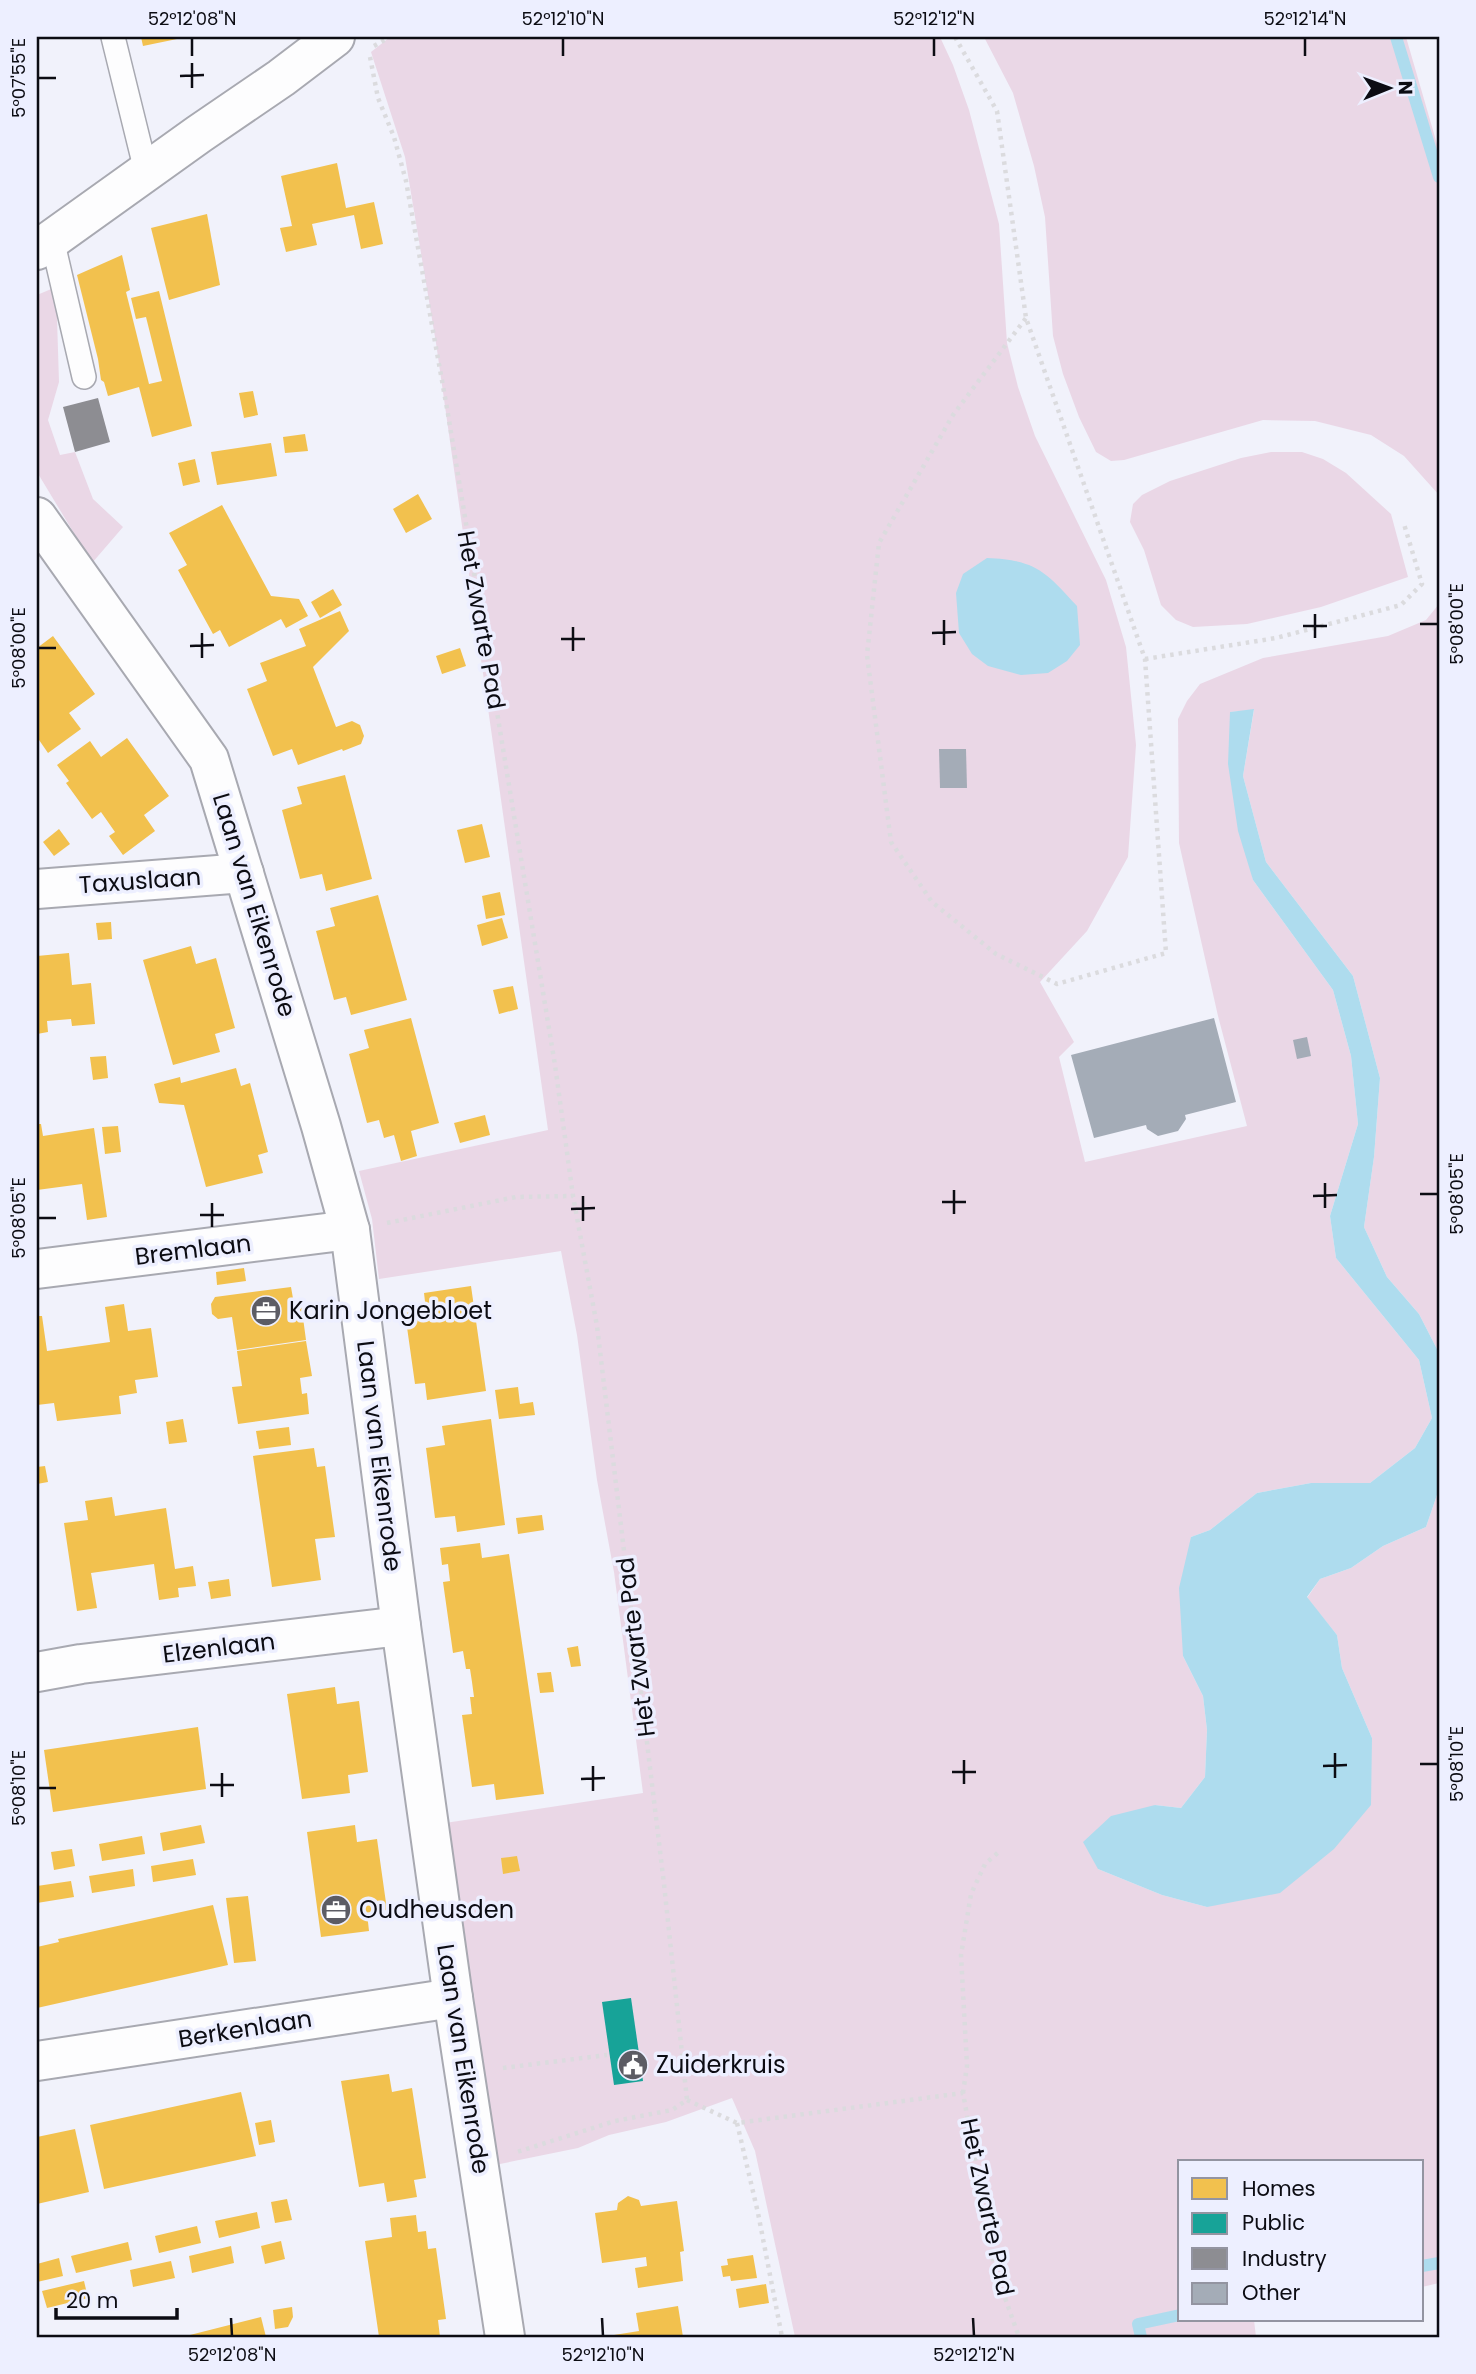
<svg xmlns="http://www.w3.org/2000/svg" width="1476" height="2374" font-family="Poppins,sans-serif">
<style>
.green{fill:#ead7e6}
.water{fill:#aedcee}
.homes{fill:#f2c14e}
.public{fill:#17a398}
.industry{fill:#8d8d92}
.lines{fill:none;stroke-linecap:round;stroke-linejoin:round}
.stream{stroke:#aedcee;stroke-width:12}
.building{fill:#a4acb7}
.service-casing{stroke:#a8a9b1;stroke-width:26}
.minor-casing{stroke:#a8a9b1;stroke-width:42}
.tertiary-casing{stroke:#a8a9b1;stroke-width:42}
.path{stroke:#dbdbde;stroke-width:4.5;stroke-dasharray:3.5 5;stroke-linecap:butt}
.service{stroke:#fdfdfe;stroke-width:23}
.minor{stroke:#fdfdfe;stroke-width:38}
.tertiary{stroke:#fdfdfe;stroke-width:38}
.ticks{fill:none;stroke:#0c0c13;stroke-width:2.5}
.labels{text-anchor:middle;stroke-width:7;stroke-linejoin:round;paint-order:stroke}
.street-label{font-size:24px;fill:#0c0c13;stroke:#edefff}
.poi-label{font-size:24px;fill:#0c0c13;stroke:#edefff;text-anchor:start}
.neatline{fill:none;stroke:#0c0c13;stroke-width:2.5}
.ticks-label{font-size:18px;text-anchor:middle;fill:#0c0c13}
</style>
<rect width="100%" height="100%" fill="#f1f2fb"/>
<g class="green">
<polygon points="390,37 940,37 953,65 969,110 999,224 1007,343 1018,387 1035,436 1106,580 1126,647 1136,745 1128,857 1087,931 1040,982 1074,1042 1059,1057 1085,1162 1247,1126 1218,1016 1179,843 1178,719 1187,701 1200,684 1263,658 1388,636 1426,620 1439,604 1439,1353 1419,1314 1387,1277 1364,1227 1374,1157 1380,1078 1353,976 1266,862 1243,776 1254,710 1230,712 1253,880 1333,990 1351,1056 1358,1124 1330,1216 1336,1258 1419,1360 1432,1418 1415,1448 1370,1483 1311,1483 1257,1493 1210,1530 1191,1537 1183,1656 1203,1696 1207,1730 1205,1777 1181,1808 1155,1805 1098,1869 1162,1895 1207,1907 1372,1738 1342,1668 1337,1635 1307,1598 1320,1579 1351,1568 1383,1546 1426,1527 1439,1489 1439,2283 1422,2287 1422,2162 1180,2162 1180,2320 1254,2320 1256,2337 795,2337 755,2151 732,2098 666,2122 609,2135 578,2148 490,2166 445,1823 643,1793 614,1572 597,1480 577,1335 561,1251 379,1279 372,1219 359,1171 548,1130 436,343 405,157 371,52"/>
<polygon points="984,37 1406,37 1439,151 1439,495 1404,456 1371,435 1315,421 1263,420 1124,460 1111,461 1096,452 1079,417 1063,374 1053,336 1045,217 1034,166 1013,93"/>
<polygon points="56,287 59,382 48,420 60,455 75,452 93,499 123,527 92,563 37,472 37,295"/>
<polygon points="1271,452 1302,452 1323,459 1346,473 1391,514 1408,577 1321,607 1247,624 1193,627 1176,620 1161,605 1144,550 1130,522 1133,504 1142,495 1170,481 1241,458"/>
</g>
<g class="water">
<path d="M987 558C1036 560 1045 571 1077 606L1080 645 1067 661 1048 673 1021 675 988 666 972 654 959 633 956 593 963 574Z"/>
<polygon points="1254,709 1243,776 1266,862 1353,976 1380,1078 1374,1157 1364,1227 1387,1277 1419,1314 1439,1353 1439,1489 1426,1527 1383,1546 1351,1568 1320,1579 1307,1597 1337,1635 1342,1668 1372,1738 1371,1805 1334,1849 1280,1893 1207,1907 1162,1895 1098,1869 1083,1842 1111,1816 1155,1805 1181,1808 1205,1777 1207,1730 1203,1696 1183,1656 1179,1588 1191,1537 1210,1530 1257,1493 1311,1483 1370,1483 1415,1448 1432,1418 1419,1360 1336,1258 1330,1216 1358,1124 1351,1056 1333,990 1253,880 1238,831 1228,764 1230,712"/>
</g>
<g class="homes">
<polygon points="141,37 177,37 177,39 143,46"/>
<polygon points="337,163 346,208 374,202 383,244 361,249 354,215 312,224 317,245 286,252 280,228 292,226 281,176"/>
<polygon points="207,214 220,285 169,300 151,228"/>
<polygon points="122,255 130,290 126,292 149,384 162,381 146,317 136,319 131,298 159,291 192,426 152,437 139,387 108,396 104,382 101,380 98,359 77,275"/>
<polygon points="253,391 258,415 244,418 239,393"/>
<polygon points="305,434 308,451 285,453 283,437"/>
<polygon points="271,443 277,476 217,485 211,452"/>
<polygon points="195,459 200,482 183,486 178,463"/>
<polygon points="418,494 432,519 406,533 393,509"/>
<polygon points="222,505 271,596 299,599 308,616 286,628 281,619 229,647 220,630 213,634 197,605 178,570 187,565 169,533"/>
<polygon points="333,589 342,605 320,618 311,602"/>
<polygon points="340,611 349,631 313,667 336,727 352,721 360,725 364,736 361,744 343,751 342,749 298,765 292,749 273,756 247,689 267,681 260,663 306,646 299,629"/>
<polygon points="53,636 95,694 69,713 81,729 48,753 37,737 37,648"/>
<polygon points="460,648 466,666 442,674 436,656"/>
<polygon points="127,738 169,796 144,815 155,831 123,855 109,836 115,832 101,812 92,819 66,783 69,781 57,765 90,741 101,757"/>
<polygon points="345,775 372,879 326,891 322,874 300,879 282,810 302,804 297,787"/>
<polygon points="482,824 490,857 465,863 457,830"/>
<polygon points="59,829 70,844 54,856 43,842"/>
<polygon points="500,892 505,915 486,919 482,896"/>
<polygon points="378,895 407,1000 351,1015 346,997 334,1000 316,931 335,926 330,908"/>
<polygon points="502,918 508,938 482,946 477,925"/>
<polygon points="111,922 112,939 98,940 96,923"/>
<polygon points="191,946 196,964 216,958 235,1028 215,1034 220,1052 173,1065 143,960"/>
<polygon points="69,953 72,985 91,983 95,1024 72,1026 71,1019 47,1021 48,1032 37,1034 37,956"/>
<polygon points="513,986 518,1009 499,1014 493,990"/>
<polygon points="411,1018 439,1123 411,1131 417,1156 401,1161 394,1135 384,1138 379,1120 367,1123 349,1054 369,1048 364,1030"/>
<polygon points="106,1056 108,1078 93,1080 90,1057"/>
<polygon points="236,1068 241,1086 250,1083 268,1152 258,1155 263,1173 206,1187 184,1105 159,1103 154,1084 180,1077 181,1083"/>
<polygon points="485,1115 490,1135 460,1143 454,1123"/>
<polygon points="37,1124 41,1124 43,1136 94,1128 107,1217 87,1220 82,1184 37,1190"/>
<polygon points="118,1126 121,1152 105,1154 102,1127"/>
<polygon points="244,1268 246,1281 217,1285 216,1272"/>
<polygon points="471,1286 486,1391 427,1400 425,1383 415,1384 405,1313 426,1310 424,1293"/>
<polygon points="291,1287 294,1304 301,1303 306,1340 237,1350 232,1317 218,1319 212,1314 211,1304 215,1297"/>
<polygon points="124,1304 128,1331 151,1328 158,1377 135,1380 137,1393 119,1396 121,1414 57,1421 54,1403 37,1405 37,1316 42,1316 47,1351 110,1342 105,1307"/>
<polygon points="306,1341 312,1376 300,1378 302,1394 307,1393 309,1414 238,1424 232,1387 242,1386 237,1351"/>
<polygon points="518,1387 520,1404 533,1402 535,1415 499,1419 495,1390"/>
<polygon points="183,1419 187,1442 169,1444 166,1422"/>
<polygon points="491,1419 505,1525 457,1532 455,1516 435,1518 426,1448 445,1445 442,1426"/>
<polygon points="289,1427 291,1445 259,1449 256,1431"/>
<polygon points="314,1448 317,1467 325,1466 335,1537 315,1539 321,1580 272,1587 253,1456"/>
<polygon points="45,1466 48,1482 37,1484 37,1467"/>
<polygon points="112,1497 115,1516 166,1508 175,1569 193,1566 196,1586 178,1588 179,1597 159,1600 154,1564 91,1573 97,1608 77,1611 64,1523 88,1520 85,1501"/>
<polygon points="542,1515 544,1530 518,1534 516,1518"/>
<polygon points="480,1543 482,1558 509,1554 544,1794 496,1800 494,1784 472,1787 462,1715 472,1714 470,1697 474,1697 472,1682 470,1669 466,1669 463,1651 453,1653 443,1582 450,1581 448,1564 442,1565 440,1548"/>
<polygon points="229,1579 231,1596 211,1599 208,1582"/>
<polygon points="578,1646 581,1666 571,1667 567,1648"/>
<polygon points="551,1672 554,1692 540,1693 537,1673"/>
<polygon points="335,1687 337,1704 359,1701 368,1772 348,1775 350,1793 302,1799 287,1694"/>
<polygon points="198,1727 206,1789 53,1812 44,1750"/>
<polygon points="201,1825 205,1843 163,1851 160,1833"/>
<polygon points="355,1825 357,1842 377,1839 387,1910 367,1913 369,1931 321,1937 307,1832"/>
<polygon points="142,1836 145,1854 102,1861 99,1844"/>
<polygon points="72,1849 75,1866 54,1870 51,1852"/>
<polygon points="517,1856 520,1871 503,1874 501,1858"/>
<polygon points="193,1859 196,1875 153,1882 151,1866"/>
<polygon points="133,1869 135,1886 92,1893 89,1876"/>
<polygon points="71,1881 74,1897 37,1903 37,1886"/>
<polygon points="248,1896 256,1961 234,1963 226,1898"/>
<polygon points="213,1905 228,1965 37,2008 37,1947 59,1942 58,1939 63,1938"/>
<polygon points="389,2074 392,2092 412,2088 426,2178 414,2180 417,2197 387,2202 384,2183 359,2187 341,2081"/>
<polygon points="241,2092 256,2156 104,2189 90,2125"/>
<polygon points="271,2120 275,2142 259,2145 255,2123"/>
<polygon points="75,2129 89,2192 37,2204 37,2137"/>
<polygon points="628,2196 639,2200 641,2206 677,2201 684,2251 680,2252 683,2281 638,2288 635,2268 647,2266 646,2257 602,2263 595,2213 617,2210 618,2203"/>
<polygon points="287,2199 292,2220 275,2223 271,2202"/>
<polygon points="257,2212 260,2228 219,2238 215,2221"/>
<polygon points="416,2215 418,2232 426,2231 428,2249 436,2248 446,2319 438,2320 440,2337 379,2337 365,2241 392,2237 390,2218"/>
<polygon points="197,2226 201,2243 159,2253 155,2236"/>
<polygon points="281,2241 285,2259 265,2264 261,2246"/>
<polygon points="128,2242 132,2260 76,2273 71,2256"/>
<polygon points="231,2246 234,2263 192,2273 189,2256"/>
<polygon points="753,2255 757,2278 731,2281 730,2276 723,2277 721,2266 728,2265 727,2259"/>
<polygon points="59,2258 63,2276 37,2282 37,2264"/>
<polygon points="171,2261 175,2278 133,2287 130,2270"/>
<polygon points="84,2281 88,2298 47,2308 42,2291"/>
<polygon points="766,2284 769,2303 739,2308 736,2289"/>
<polygon points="678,2306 683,2337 614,2337 614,2335 639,2331 636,2313"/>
<polygon points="292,2307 293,2317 288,2327 275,2329 273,2310"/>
<polygon points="261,2317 266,2337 186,2337 186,2336"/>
</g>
<polygon class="public" points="631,1998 643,2081 614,2085 602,2002"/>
<polygon class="industry" points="98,398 110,442 75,452 63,407"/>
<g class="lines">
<g class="stream">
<polyline points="1396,37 1439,177"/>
<polyline points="1422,2266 1439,2263"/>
<polyline points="1141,2337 1138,2324 1180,2315"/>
</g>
</g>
<g class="building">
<polygon points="939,749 966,749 967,788 940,788"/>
<polygon points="1214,1018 1236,1102 1185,1115 1186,1119 1178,1131 1158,1136 1147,1129 1146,1125 1094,1138 1071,1055"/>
<polygon points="1307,1037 1311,1056 1297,1059 1293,1040"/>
</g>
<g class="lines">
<g class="service-casing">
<g id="service">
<polyline points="113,37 146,171"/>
<polyline points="52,239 84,377"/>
</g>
</g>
<g class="minor-casing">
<g id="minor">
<polyline points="37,517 209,759 321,1126 350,1230 401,1626 453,1998 505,2337"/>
<polyline points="37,889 244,873"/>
<polyline points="37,1269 350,1230"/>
<polyline points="37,1672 81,1664 401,1626"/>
<polyline points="37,2061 453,1998"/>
</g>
</g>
<g class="tertiary-casing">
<polyline id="tertiary" points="37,250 199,134 281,78 335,37"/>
</g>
<g class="path">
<polyline points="955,37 997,111 1026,318 1145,659 1166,953 1057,984 996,954 932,902 891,842 867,655 879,543 953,415 1026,318"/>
<polyline points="374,46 390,37"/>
<polyline points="370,57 378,98 394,137 406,181 448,414 555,1065 573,1196 597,1326 664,1884 687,2100 672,2110 615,2121 517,2152"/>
<polyline points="1145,659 1276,638 1401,605 1422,584 1404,524"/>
<polyline points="387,1223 516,1197 573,1196"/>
<polyline points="503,2068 607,2055"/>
<polyline points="963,2093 967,2066 961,1955 971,1894 985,1864 1001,1850"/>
<polyline points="687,2100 737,2123 963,2093 995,2270 1019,2337"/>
<polyline points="737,2123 758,2213 782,2337"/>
</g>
<use href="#service" class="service"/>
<use href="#minor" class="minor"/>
<use href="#tertiary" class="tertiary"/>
</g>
<path class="ticks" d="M192 38V56M563 38V56M934 38V56M1305 38V56M192 63V88M180 76 204 75M38 78H56M1315 614V638M944 620V645M1420 624H1438M1303 626H1327M573 627V651M202 633V658M932 633 956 632M561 639H585M190 646 214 645M38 648H56M1325 1183V1208M954 1190V1214M1420 1194H1438M583 1196V1221M1313 1196 1337 1195M942 1202H966M212 1203V1227M571 1209 595 1208M200 1215H224M38 1218H56M1335 1753V1778M964 1760V1784M1420 1764H1438M593 1766V1791M1323 1766 1347 1765M952 1772H976M222 1773V1797M581 1779 605 1778M210 1785H234M38 1788H56M231 2318 232 2336M602 2318 603 2336M973 2318 974 2336"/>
<defs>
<g id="office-disc" transform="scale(1.575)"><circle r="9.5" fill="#5c5c64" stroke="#edefff"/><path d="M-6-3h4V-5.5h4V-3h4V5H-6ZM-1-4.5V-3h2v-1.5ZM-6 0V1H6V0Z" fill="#fff"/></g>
<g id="civic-disc" transform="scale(1.575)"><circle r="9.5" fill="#5c5c64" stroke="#edefff"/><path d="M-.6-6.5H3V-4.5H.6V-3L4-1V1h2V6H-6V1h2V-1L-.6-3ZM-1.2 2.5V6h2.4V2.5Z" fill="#fff"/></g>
</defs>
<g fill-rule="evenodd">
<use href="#office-disc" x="266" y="1311"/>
<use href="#office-disc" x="336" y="1910"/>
<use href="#civic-disc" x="633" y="2065"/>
</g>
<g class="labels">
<g class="street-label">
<text transform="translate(481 620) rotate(80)" y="8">Het Zwarte Pad</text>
<text transform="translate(140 881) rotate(-4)" y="8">Taxuslaan</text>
<text transform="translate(254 905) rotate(73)" y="8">Laan van Eikenrode</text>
<text transform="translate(193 1250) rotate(-7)" y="8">Bremlaan</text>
<text transform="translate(379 1456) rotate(83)" y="8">Laan van Eikenrode</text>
<text transform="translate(636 1647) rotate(-97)" y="8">Het Zwarte Pad</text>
<text transform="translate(219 1648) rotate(-7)" y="8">Elzenlaan</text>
<text transform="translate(245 2029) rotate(-9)" y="8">Berkenlaan</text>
<text transform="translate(463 2059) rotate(81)" y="8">Laan van Eikenrode</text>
<text transform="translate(987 2207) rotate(78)" y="8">Het Zwarte Pad</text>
</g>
<g class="poi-label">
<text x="289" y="1319">Karin Jongebloet</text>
<text x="359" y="1918">Oudheusden</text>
<text x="656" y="2073">Zuiderkruis</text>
</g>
</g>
<rect width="1476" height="2374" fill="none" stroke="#edefff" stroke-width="77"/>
<rect x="1178" y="2160" width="245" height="161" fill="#edefff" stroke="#9394a1" stroke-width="2"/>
<rect x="1192" y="2178" width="35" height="21" fill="#f2c14e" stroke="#9394a1" stroke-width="2"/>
<text x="1242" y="2196" font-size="21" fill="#0c0c13">Homes</text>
<rect x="1192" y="2213" width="35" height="21" fill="#17a398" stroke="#9394a1" stroke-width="2"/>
<text x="1242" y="2230" font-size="21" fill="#0c0c13">Public</text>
<rect x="1192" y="2248" width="35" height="21" fill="#8d8d92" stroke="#9394a1" stroke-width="2"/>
<text x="1242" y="2266" font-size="21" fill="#0c0c13">Industry</text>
<rect x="1192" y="2283" width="35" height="21" fill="#a4acb7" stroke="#9394a1" stroke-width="2"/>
<text x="1242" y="2300" font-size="21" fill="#0c0c13">Other</text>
<g transform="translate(1389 88) rotate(89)" stroke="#edefff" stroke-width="5" paint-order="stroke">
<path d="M0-5L12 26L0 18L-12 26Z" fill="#0c0c13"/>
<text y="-10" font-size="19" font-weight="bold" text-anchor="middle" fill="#0c0c13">N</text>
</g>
<path d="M56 2308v10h121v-10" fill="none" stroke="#0c0c13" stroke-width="3.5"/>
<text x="66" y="2308" font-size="21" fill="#0c0c13" stroke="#edefff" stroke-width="5" paint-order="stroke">20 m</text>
<rect x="38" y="38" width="1400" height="2298" class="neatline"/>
<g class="ticks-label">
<text x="192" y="25">52°12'08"N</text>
<text x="563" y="25">52°12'10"N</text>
<text x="934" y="25">52°12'12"N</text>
<text x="1305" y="25">52°12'14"N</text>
<text transform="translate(19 78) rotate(-90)" y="6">5°07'55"E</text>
<text transform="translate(1457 624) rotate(-90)" y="6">5°08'00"E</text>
<text transform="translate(19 648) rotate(-90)" y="6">5°08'00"E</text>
<text transform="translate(1457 1194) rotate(-90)" y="6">5°08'05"E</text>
<text transform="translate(19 1218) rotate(-90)" y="6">5°08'05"E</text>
<text transform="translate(1457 1764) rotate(-90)" y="6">5°08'10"E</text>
<text transform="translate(19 1788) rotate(-90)" y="6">5°08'10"E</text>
<text x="232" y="2361">52°12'08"N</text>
<text x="603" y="2361">52°12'10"N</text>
<text x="974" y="2361">52°12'12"N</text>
</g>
</svg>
